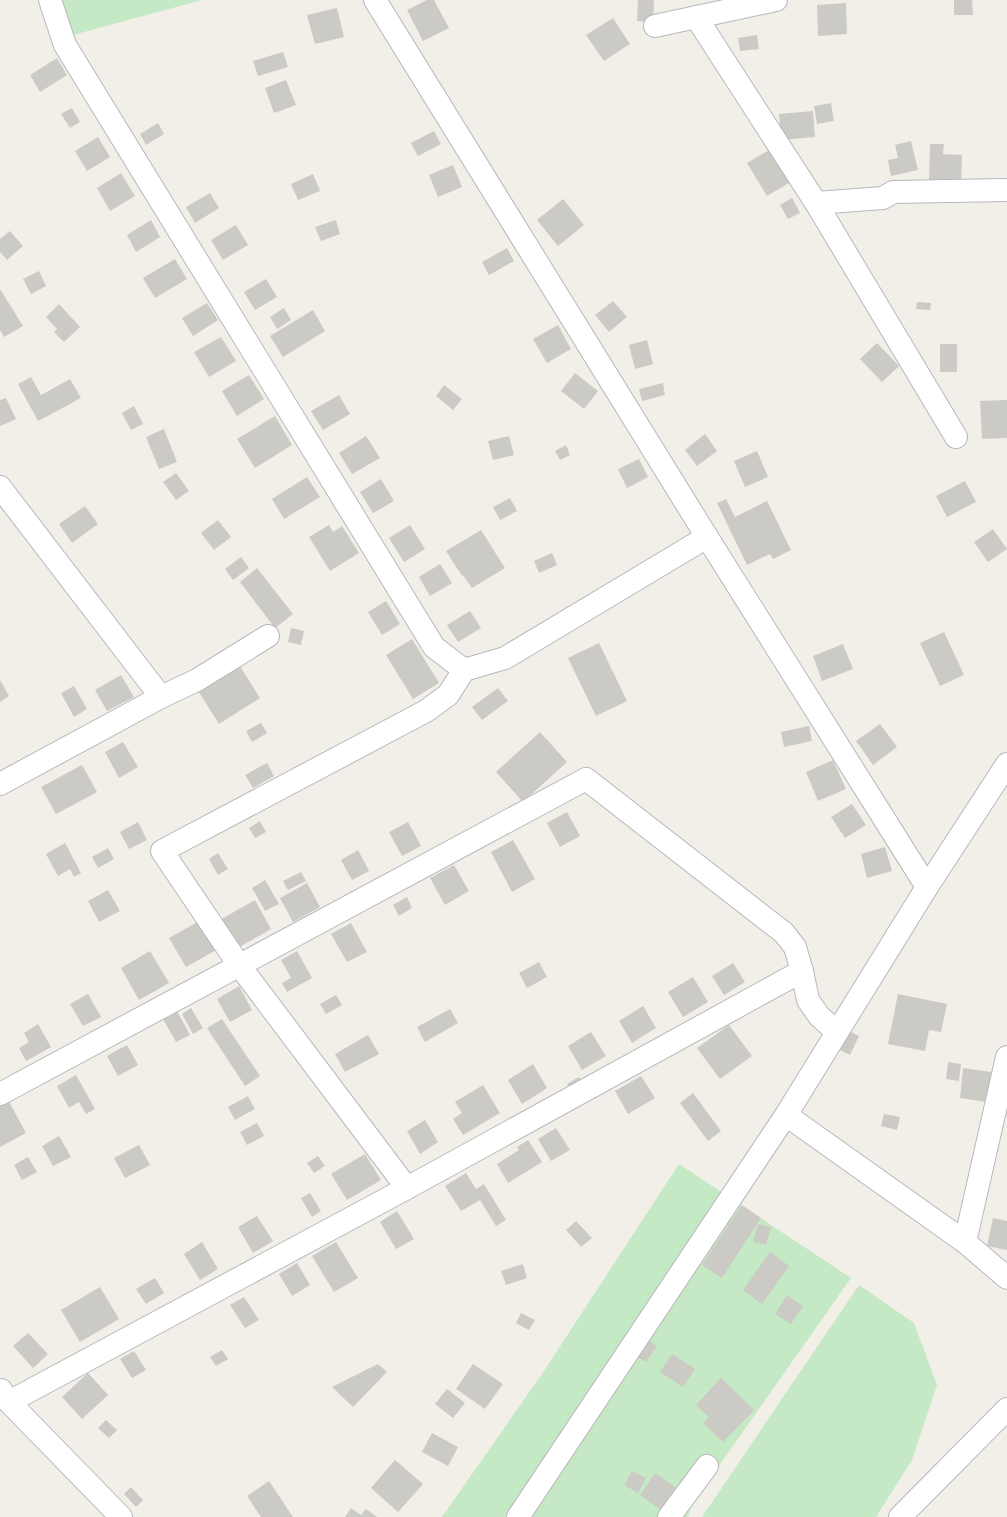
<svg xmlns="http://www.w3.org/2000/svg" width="1007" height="1517" font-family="'Open Sans',sans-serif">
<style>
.green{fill:#c5e8c5}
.building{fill:#cccac5}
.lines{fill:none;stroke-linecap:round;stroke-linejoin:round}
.minor-casing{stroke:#b5b8bc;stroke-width:24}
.minor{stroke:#fff;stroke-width:22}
</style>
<rect width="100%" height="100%" fill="#f1efe8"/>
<g class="green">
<polygon points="61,0 202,0 73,35"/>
<polygon points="679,1164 851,1278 692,1504 688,1517 442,1517 542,1374"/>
<polygon points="859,1285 914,1323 937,1385 912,1460 876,1517 702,1517"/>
</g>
<g class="building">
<polygon points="427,0 434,0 449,28 423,41 407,10"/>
<polygon points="638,0 654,0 653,22 637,21"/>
<polygon points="954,0 972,0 973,15 954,15"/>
<polygon points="846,3 847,34 818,36 817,5"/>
<polygon points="337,8 344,37 315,44 307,15"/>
<polygon points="613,18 630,44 604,61 586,35"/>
<polygon points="757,35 759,49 740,51 738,38"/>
<polygon points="283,52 288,67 258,76 253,61"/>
<polygon points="57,58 67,75 40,92 30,75"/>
<polygon points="286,80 296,105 274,113 265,88"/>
<polygon points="831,103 834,121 817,124 814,106"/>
<polygon points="72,108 80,122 70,128 61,114"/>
<polygon points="813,111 815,137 781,140 779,114"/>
<polygon points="158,123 164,134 146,145 140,134"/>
<polygon points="434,131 441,144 418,156 411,143"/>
<polygon points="98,137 110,157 87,171 75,151"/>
<polygon points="911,141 918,170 891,176 888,160 898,158 895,145"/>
<polygon points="930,144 944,144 943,154 962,155 961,182 929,182"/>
<polygon points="769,150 789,183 767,196 747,163"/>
<polygon points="453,165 462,187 438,197 429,175"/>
<polygon points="121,173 135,196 110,211 97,188"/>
<polygon points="313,174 320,191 298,200 291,184"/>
<polygon points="210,193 219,208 195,223 186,207"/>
<polygon points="792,198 800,213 788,219 780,205"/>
<polygon points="563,199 584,225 558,246 537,220"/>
<polygon points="151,220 160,237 136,252 127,235"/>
<polygon points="336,220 340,234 321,241 315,227"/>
<polygon points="236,225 248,245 223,260 211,240"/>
<polygon points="10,231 23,246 7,260 0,252 0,239"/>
<polygon points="507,248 514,261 489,275 482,262"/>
<polygon points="175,259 187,279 155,298 143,278"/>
<polygon points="39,271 46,286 31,294 23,279"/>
<polygon points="266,279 277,297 255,310 244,292"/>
<polygon points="0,289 23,326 4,337 0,330"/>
<polygon points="613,301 627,317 609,332 595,315"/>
<polygon points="917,302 931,303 930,310 916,309"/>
<polygon points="207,303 218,320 193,336 182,318"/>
<polygon points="59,304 80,327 64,342 54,332 57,329 46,317"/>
<polygon points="284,308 291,320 277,329 270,317"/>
<polygon points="313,310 325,331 283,357 270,336"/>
<polygon points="558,325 571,349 547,363 533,339"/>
<polygon points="221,337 236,361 209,377 194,352"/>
<polygon points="647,340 653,364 635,369 629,345"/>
<polygon points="877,343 899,366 882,382 860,359"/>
<rect x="940" y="344" width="17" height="28"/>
<polygon points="575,373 598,391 584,409 561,391"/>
<polygon points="249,375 264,399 237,416 222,391"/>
<polygon points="31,377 41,395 70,379 81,398 38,421 18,384"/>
<polygon points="663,383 665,395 642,401 639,389"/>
<polygon points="444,385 462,399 453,410 436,396"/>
<polygon points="339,395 350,414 323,430 311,411"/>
<polygon points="6,398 16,419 0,426 0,400"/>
<polygon points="1007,400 1007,438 982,439 980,401"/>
<polygon points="134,406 143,424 131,430 122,413"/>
<polygon points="275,416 292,445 255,468 237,439"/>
<polygon points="164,429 177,462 159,469 146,437"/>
<polygon points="705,434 717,451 697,466 685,450"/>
<polygon points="366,436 380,458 352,474 339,453"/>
<polygon points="509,436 514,455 493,460 488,441"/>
<polygon points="566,445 570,455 560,460 555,451"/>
<polygon points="757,451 768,477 745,487 734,461"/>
<polygon points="639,459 648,477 627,488 618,469"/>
<polygon points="176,473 189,491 176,500 163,482"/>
<polygon points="307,477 320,497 284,519 272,499"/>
<polygon points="381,479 394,501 373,513 360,492"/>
<polygon points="965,481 976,502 947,517 936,496"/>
<polygon points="510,498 517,511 500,520 493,507"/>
<polygon points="726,499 735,517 767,501 791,550 773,559 770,554 747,565 717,503"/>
<polygon points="85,506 98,524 72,543 59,524"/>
<polygon points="218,520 231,537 214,550 201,533"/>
<polygon points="329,525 333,532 342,526 359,553 330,571 309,537"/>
<polygon points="410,525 425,549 404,562 389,538"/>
<polygon points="993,529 1007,549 988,562 974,542"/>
<polygon points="481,530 505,568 472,588 463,575 462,576 446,551"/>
<polygon points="552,553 557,565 539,573 534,561"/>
<polygon points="241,557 249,568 233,580 225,569"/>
<polygon points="440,564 452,583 430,596 419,577"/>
<polygon points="257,568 293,614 275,628 240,582"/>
<polygon points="386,601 400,624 382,635 368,612"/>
<polygon points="470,611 481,628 458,642 447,625"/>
<polygon points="291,628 304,631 301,645 288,642"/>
<polygon points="944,632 964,675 940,686 920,643"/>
<polygon points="412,639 439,683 413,699 386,655"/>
<polygon points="599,643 627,701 596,716 568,658"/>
<polygon points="843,644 853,669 822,681 813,656"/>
<polygon points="238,663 260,698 219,724 197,689"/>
<polygon points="121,675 134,697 107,711 95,690"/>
<polygon points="0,680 9,696 0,702"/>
<polygon points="74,686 87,709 74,717 61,693"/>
<polygon points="498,688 508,701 482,720 472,707"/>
<polygon points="261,723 267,733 252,742 246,731"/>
<polygon points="880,724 897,747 873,765 856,741"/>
<polygon points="809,726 812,741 784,747 781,732"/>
<polygon points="540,732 567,762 523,802 496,772"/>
<polygon points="123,742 138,767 119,778 105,752"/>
<polygon points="833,760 846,789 818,801 806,772"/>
<polygon points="267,763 274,776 253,788 245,775"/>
<polygon points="82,765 97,792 56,814 41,787"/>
<polygon points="852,804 866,825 845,838 831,817"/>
<polygon points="567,812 580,836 560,847 547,823"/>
<polygon points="260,821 266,832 255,838 249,828"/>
<polygon points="138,822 147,840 129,849 120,832"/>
<polygon points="408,822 421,846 402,856 389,832"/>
<polygon points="513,840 535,879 512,892 491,852"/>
<polygon points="65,843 81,873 74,877 70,869 58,876 46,854"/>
<polygon points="885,847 892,871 867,878 861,854"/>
<polygon points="108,848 114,859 98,868 92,857"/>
<polygon points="358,850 369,871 352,880 341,860"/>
<polygon points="218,853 228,869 218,875 209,859"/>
<polygon points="454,865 469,891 445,905 430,878"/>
<polygon points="301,872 306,881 288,890 283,881"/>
<polygon points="265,880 279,904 265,911 252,888"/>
<polygon points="307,883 320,907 293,922 280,898"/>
<polygon points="108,890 120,911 99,922 88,901"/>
<polygon points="407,897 412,908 399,916 393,905"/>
<polygon points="255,900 271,929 234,950 218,921"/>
<polygon points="201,920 218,949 186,967 169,938"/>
<polygon points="351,923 367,952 347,962 331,934"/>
<polygon points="150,951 169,983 139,1000 121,968"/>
<polygon points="297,951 312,978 287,992 282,983 291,978 281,960"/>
<polygon points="539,962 547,977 527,988 519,973"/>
<polygon points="733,963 745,982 724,995 712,976"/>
<polygon points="693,977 708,1002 683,1017 668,992"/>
<polygon points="239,986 252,1010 230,1022 217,999"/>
<polygon points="88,994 101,1017 83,1026 70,1004"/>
<polygon points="898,994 947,1004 941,1032 929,1030 925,1051 888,1044"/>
<polygon points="336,995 342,1005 326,1014 320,1004"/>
<polygon points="643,1006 656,1028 632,1043 619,1021"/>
<polygon points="191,1008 203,1028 193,1034 182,1014"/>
<polygon points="450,1009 458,1023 425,1042 417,1027"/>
<polygon points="177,1011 190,1035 176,1042 163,1019"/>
<polygon points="222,1019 260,1076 245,1086 207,1028"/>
<polygon points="38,1024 51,1047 26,1061 19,1048 29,1042 24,1033"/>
<polygon points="729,1025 752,1056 720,1079 697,1048"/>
<polygon points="849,1031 859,1036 850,1055 840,1050"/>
<polygon points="591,1032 606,1056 582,1070 568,1046"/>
<polygon points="368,1035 379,1054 345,1072 335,1054"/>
<polygon points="127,1045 138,1065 118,1076 107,1056"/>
<polygon points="948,1062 961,1064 959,1081 946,1079"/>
<polygon points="533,1064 547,1088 522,1104 508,1080"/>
<polygon points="963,1068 991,1072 987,1102 960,1098"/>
<polygon points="76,1075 95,1109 86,1114 79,1102 69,1108 57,1086"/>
<polygon points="641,1076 655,1098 628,1114 615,1091"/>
<polygon points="579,1077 584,1085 572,1092 567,1084"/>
<polygon points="483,1085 500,1113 463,1135 453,1119 462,1113 455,1102"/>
<polygon points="693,1093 721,1131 708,1141 680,1103"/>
<polygon points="6,1096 26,1133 0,1147 0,1099"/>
<polygon points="248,1096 255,1109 235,1120 228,1107"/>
<polygon points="884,1114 900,1117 897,1130 881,1126"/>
<polygon points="425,1120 438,1142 420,1154 407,1131"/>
<polygon points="257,1123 264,1136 247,1145 240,1132"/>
<polygon points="556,1128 570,1150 551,1161 538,1139"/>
<polygon points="59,1136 71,1157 53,1166 42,1146"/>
<polygon points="528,1140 542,1162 508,1183 497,1164 519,1150 517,1147"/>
<polygon points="139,1145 150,1165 125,1178 114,1158"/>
<polygon points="365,1154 381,1180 347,1200 331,1174"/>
<polygon points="318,1156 325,1166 314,1173 307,1163"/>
<polygon points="28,1157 37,1172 22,1180 14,1165"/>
<polygon points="466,1173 476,1189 484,1184 506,1220 496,1226 480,1200 461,1211 445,1186"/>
<polygon points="310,1193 321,1211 312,1217 301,1198"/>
<polygon points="742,1205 761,1218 722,1278 702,1265"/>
<polygon points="397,1211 414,1239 396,1249 380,1222"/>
<polygon points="257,1216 273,1241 253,1253 238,1227"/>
<polygon points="993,1218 1007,1221 1007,1250 987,1246"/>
<polygon points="576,1221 592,1238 581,1247 566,1230"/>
<polygon points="758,1224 771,1227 766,1245 753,1242"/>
<polygon points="202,1242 218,1269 200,1280 184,1254"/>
<polygon points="336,1242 358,1278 334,1292 312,1256"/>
<polygon points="770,1252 789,1266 762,1304 743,1290"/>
<polygon points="297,1263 310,1285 292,1296 279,1274"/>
<polygon points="523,1264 527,1278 506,1285 501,1271"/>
<polygon points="155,1278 164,1293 146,1304 136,1289"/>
<polygon points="100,1287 119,1319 80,1342 61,1310"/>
<polygon points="787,1295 803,1306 791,1324 775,1314"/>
<polygon points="244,1297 259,1320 245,1328 230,1305"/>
<polygon points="521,1313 535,1320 529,1330 516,1323"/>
<polygon points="28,1333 48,1354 33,1368 13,1346"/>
<polygon points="648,1340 657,1346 646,1362 638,1357"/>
<polygon points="222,1350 228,1359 216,1366 210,1357"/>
<polygon points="134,1351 146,1370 132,1378 120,1359"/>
<polygon points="672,1354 695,1369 683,1387 660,1372"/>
<polygon points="378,1364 387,1372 353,1407 332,1387"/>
<polygon points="473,1364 503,1384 485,1409 456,1389"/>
<polygon points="88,1373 108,1395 82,1419 62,1397"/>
<polygon points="721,1378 754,1410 723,1442 703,1423 709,1417 696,1405"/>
<polygon points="447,1389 465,1403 453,1418 435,1404"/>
<polygon points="106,1420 117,1430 109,1438 98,1428"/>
<polygon points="432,1433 458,1447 448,1466 422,1452"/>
<polygon points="395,1460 423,1484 398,1512 371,1488"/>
<polygon points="632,1471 646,1478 638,1493 624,1485"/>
<polygon points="655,1473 675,1487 660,1509 640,1495"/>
<polygon points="269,1481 293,1517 261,1517 247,1496"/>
<polygon points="131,1487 143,1500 136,1507 124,1494"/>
<polygon points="351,1508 361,1515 366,1509 377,1517 345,1517"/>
</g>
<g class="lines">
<g class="minor-casing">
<g id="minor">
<polyline points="50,0 65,45 434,647 464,670 505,658 707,537"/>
<polyline points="375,0 707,537 927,887"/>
<polyline points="696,17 816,203 956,437"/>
<polyline points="655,26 776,0"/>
<polyline points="816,203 883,198 893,192 1007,190"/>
<polyline points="0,487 161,697"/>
<polyline points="0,784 161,697 197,680 268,636"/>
<polyline points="1007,1057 965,1242 1007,1278"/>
<polyline points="0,1094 586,779 784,933 795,947 802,971 808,1000 819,1016 837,1032"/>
<polyline points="786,1115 965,1242"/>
<polyline points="407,1188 239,965 162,851 426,711 448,695 464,670"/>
<polyline points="1,1390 9,1402 121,1517"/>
<polyline points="9,1402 407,1188 802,971"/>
<polyline points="518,1517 786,1115 927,887 1007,764"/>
<polyline points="669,1517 707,1466"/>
<polyline points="900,1517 1007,1409"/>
</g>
</g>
<use href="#minor" class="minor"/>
</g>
</svg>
